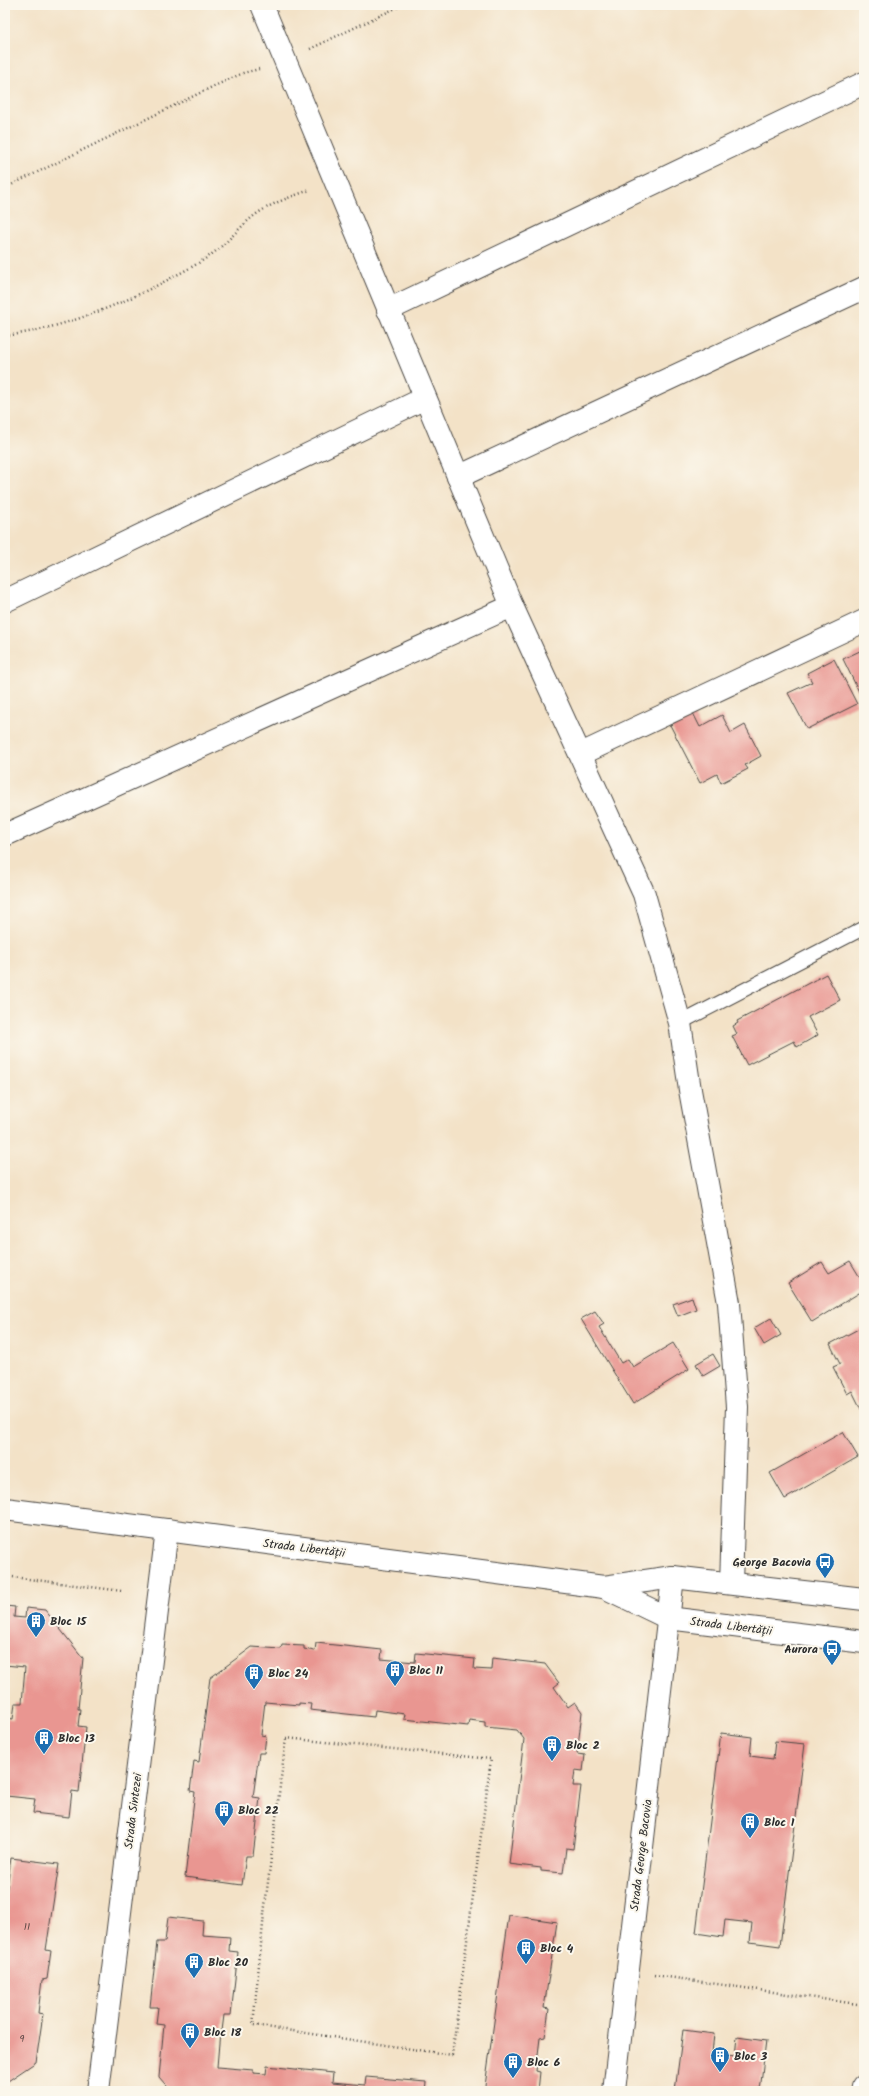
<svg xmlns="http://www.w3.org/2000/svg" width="869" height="2096" font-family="Kalam,sans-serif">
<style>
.building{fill:#e99691}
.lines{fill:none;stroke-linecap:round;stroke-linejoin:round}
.service-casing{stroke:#494642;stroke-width:15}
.minor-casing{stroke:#494642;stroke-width:24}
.secondary-casing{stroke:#494642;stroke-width:24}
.path{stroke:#494642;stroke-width:2.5;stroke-dasharray:1 3;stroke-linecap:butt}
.service{stroke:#fff;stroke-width:13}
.minor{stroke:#fff;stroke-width:22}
.secondary{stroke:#fff;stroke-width:22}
.labels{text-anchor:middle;stroke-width:4;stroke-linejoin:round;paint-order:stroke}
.number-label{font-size:10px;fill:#5a4644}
.street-label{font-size:12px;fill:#2b2b2b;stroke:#fbf7ec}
.poi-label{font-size:12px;font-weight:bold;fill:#2b2b2b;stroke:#fbf7ec;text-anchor:start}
</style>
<rect width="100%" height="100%" fill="#fbf7ec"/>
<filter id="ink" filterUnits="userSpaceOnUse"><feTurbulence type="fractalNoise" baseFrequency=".025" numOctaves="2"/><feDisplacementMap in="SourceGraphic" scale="8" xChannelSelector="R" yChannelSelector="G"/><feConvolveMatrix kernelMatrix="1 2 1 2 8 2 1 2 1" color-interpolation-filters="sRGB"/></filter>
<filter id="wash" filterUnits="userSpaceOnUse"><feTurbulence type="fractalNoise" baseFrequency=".012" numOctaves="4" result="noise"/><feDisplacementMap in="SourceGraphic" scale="16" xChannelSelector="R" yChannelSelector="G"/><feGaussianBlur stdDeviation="0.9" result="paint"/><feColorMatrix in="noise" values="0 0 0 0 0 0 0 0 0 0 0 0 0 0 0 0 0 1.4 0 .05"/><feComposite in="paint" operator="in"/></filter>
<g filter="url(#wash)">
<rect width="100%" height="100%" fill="#f3e2c7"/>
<g id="blocks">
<g class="building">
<polygon points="864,649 864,697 862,698 843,659"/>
<polygon points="834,659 857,704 807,729 788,693 812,682 807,673"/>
<polygon points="693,713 700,727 722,715 731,733 745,725 761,756 745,765 748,769 721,783 717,774 700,783 670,725"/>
<polygon points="826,974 840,1000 808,1017 818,1035 797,1047 794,1041 747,1065 732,1036 737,1034 733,1026 738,1023 737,1021"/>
<polygon points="850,1261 864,1284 864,1290 812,1322 788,1283 822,1262 829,1273"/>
<polygon points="692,1297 696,1309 678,1316 673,1304"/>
<polygon points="595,1311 604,1324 599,1327 621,1363 628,1359 633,1367 673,1343 689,1369 633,1404 581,1319"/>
<polygon points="771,1318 781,1335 764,1345 754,1328"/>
<polygon points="864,1326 864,1415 852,1391 847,1394 833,1367 840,1364 830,1344"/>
<polygon points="713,1354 720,1366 703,1376 696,1364"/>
<polygon points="843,1432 858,1457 785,1499 770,1473"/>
<polygon points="5,1606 15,1607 14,1617 25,1618 26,1608 45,1610 83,1658 78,1709 80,1709 78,1726 86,1727 79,1792 72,1791 69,1817 33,1813 35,1799 6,1796 6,1718 13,1719 15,1703 22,1703 25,1667 5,1665"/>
<polygon points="316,1643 382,1650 381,1659 415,1662 416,1653 475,1659 474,1669 491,1670 492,1658 545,1664 559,1683 554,1687 568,1707 575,1702 582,1712 577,1754 585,1755 583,1771 575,1770 573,1786 581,1786 573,1849 566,1848 563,1873 541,1871 541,1868 509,1864 524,1739 517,1730 485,1727 485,1722 469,1720 468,1726 404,1719 405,1714 375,1710 374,1717 310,1710 311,1704 299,1703 299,1705 265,1702 261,1735 266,1736 264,1753 259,1753 253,1797 260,1798 253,1856 246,1856 242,1885 185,1877 195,1792 190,1791 194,1761 199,1762 210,1678 252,1647 281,1649 282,1645 304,1646 304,1649 315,1651"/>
<polygon points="721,1733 752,1737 750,1756 773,1759 775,1741 805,1744 780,1946 750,1942 752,1923 725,1920 723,1937 696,1933"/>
<polygon points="11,1858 59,1864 46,1950 51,1951 47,1979 42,1980 38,2013 43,2014 36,2062 5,2083 5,1902"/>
<polygon points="509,1915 557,1922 544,2008 549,2009 545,2037 540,2038 536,2071 540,2072 538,2091 479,2091 485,2086"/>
<polygon points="168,1917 203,1921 202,1935 230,1937 229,1951 238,1952 231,2015 224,2015 222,2031 220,2031 217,2067 253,2070 253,2073 266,2074 267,2066 333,2073 332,2082 365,2085 366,2077 426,2082 425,2091 171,2091 159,2077 164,2025 156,2024 158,2007 150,2007 157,1942 165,1942"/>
<polygon points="683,2030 714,2034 712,2053 735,2056 737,2037 766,2041 760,2091 675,2091"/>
</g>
</g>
</g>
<g filter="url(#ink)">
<use href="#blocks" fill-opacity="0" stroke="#494642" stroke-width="1"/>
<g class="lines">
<g class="service-casing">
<polyline id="service" points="680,1023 864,928"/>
</g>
<g class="minor-casing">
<g id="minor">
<polyline points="262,5 512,606 644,894 680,1023 690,1090 729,1303 737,1407 731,1583"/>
<polyline points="388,310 864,83"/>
<polyline points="458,477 864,288"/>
<polyline points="5,601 425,398"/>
<polyline points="581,754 864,621"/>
<polyline points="5,835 512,606"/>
<polyline points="98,2091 167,1530"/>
<polyline points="614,2091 673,1577"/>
<polyline points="863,2091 864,2086"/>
</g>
</g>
<g class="secondary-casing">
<g id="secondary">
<polyline points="5,1509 604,1587 673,1577 864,1599"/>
<polyline points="604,1587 668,1618 864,1642"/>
</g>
</g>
<g class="path">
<polyline points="310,49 402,5"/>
<polyline points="5,188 210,88 243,73 259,69"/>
<path d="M5 336C64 328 121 305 173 277 186 270 200 263 212 254 226 244 237 230 250 219 266 205 290 197 310 190"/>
<polyline points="5,1576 122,1591"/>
<polygon points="286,1738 491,1759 452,2055 253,2025 264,1914"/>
<polyline points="654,1975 864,2005"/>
</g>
<use href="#service" class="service"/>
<use href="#minor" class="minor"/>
<use href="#secondary" class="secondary"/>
</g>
</g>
<defs>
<g id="bus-pin" transform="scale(1)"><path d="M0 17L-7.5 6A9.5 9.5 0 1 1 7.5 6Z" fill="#1f6fb2" stroke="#fbf7ec"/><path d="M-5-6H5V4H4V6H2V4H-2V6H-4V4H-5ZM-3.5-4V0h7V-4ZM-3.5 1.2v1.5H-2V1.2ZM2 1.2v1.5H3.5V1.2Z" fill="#fff"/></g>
<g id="building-pin" transform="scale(1)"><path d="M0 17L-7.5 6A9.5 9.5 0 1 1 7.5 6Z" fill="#1f6fb2" stroke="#fbf7ec"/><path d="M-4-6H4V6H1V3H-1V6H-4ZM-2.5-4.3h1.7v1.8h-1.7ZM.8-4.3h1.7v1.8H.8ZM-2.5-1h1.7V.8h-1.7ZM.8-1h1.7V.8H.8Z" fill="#fff"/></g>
</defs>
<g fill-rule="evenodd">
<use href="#bus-pin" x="825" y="1562"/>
<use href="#building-pin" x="36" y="1621"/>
<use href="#bus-pin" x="832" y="1649"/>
<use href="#building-pin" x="395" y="1670"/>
<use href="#building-pin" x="254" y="1673"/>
<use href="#building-pin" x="44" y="1738"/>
<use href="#building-pin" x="552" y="1745"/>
<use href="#building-pin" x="224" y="1810"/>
<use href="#building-pin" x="750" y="1822"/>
<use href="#building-pin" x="526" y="1948"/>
<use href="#building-pin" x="194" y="1962"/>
<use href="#building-pin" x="190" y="2032"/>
<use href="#building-pin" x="720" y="2056"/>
<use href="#building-pin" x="513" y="2062"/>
</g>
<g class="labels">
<g class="number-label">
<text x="27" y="1930">11</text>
<text x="22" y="2042">9</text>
</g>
<g class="street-label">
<text transform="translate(304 1548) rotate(7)" y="4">Strada Libertății</text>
<text transform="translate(731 1626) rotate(7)" y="4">Strada Libertății</text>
<text transform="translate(133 1811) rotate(-83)" y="4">Strada Sintezei</text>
<text transform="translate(641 1855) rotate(-83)" y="4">Strada George Bacovia</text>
</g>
<g class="poi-label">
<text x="811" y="1566" text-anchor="end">George Bacovia</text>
<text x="50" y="1625">Bloc 15</text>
<text x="818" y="1653" text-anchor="end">Aurora</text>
<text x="409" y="1674">Bloc 11</text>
<text x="268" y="1677">Bloc 24</text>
<text x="58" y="1742">Bloc 13</text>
<text x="566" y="1749">Bloc 2</text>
<text x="238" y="1814">Bloc 22</text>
<text x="764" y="1826">Bloc 1</text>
<text x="540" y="1952">Bloc 4</text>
<text x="208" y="1966">Bloc 20</text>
<text x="204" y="2036">Bloc 18</text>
<text x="734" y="2060">Bloc 3</text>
<text x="527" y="2066">Bloc 6</text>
</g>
</g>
<rect width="869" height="2096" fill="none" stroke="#fbf7ec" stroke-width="20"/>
</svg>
